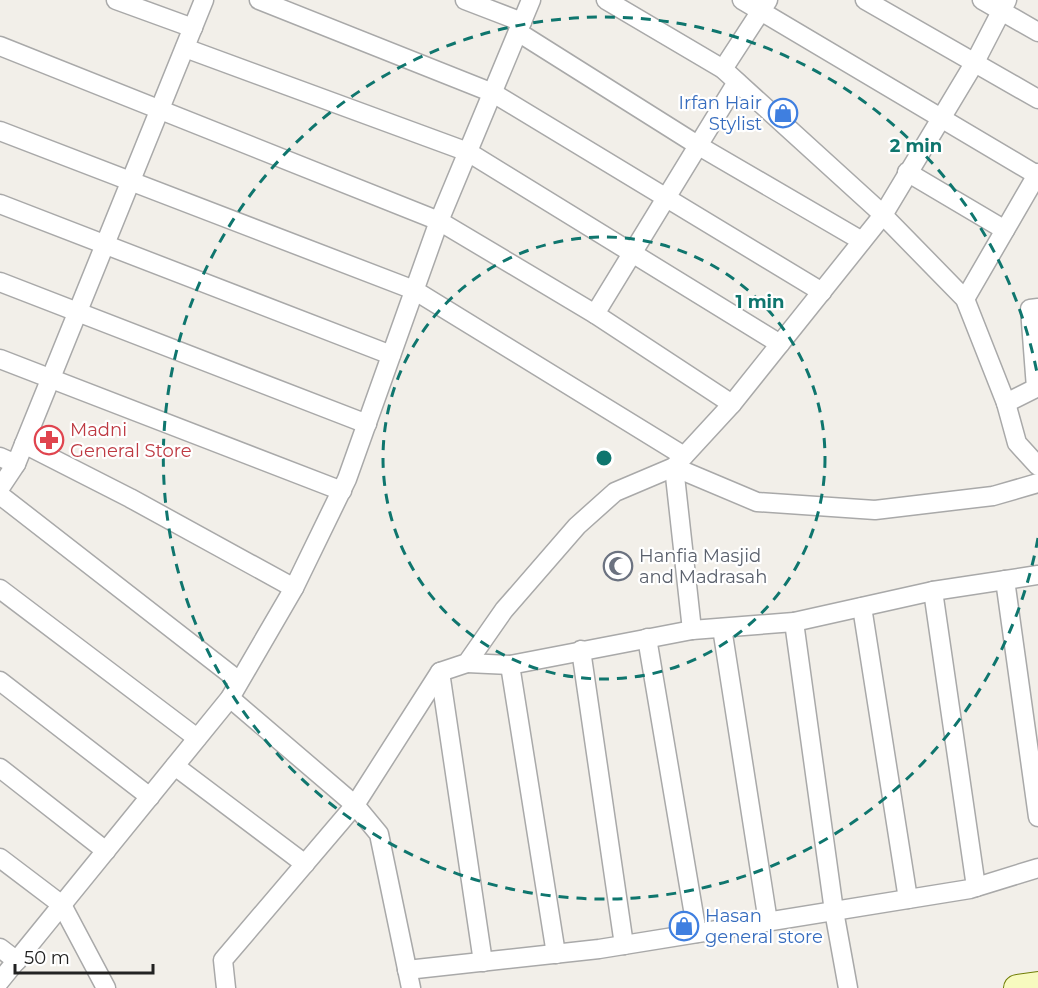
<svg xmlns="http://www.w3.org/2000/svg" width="1038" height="988" font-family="Montserrat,sans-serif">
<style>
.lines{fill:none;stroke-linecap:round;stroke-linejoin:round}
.street-casing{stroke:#a9a9a9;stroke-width:21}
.secondary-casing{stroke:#707d05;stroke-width:28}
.street{stroke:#fff;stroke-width:18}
.secondary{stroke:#f7fabf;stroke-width:26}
.ring{fill:none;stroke:#0f766e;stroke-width:3;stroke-dasharray:10 8}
.labels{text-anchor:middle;stroke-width:4.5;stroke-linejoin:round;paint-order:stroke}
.shop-label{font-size:18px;fill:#366cbe;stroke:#fff;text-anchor:end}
.health-label{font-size:18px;fill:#be3a42;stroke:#fff;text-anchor:start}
.worship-label{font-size:18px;fill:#5b616d;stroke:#fff;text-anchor:start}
.centre{fill:#0f766e;stroke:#fff;stroke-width:3}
.ring-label{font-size:18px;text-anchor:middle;font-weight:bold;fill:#0f766e;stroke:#fff;stroke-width:4.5;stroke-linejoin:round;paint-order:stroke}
</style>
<rect width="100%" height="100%" fill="#f2efe9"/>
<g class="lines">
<g class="street-casing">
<g id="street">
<polyline points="116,0 193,28"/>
<polyline points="259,0 493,93 822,292"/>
<polyline points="465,0 522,22"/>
<polyline points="606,0 723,69 878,210 965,299 1006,403 1017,443 1038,466"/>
<polyline points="742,0 1037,175"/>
<polyline points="865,0 1038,99"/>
<polyline points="982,0 1038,32"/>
<polyline points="518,32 699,146 862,241"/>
<polyline points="0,46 439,221 595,314 732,404"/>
<polyline points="185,48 468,152 780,344"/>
<polyline points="723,69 768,0"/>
<polyline points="0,131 414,290 684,456"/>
<polyline points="907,172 1005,230"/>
<polyline points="0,204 391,355"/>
<polyline points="0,282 367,424"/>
<polyline points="965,299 1038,173"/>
<polyline points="595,314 737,82"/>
<polyline points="0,359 342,491"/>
<polyline points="1006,403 1036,388 1030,309 1038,308"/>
<polyline points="24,444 130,498 294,588"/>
<polyline points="0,457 16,464"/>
<polyline points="0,488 16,464 204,0"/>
<polyline points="0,495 239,681"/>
<polyline points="1005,580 1038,817"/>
<polyline points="0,589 197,738"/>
<polyline points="933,591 976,887"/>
<polyline points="862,607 908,899"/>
<polyline points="794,622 834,911 848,988"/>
<polyline points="722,628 768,922"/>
<polyline points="692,630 674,467 757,502 875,510 993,496 1038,483"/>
<polyline points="647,638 697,933"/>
<polyline points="581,650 624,945"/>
<polyline points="467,663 510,665 692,630 794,622 933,591 1038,575"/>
<polyline points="510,665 556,954"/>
<polyline points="440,672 483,962"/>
<polyline points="0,681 150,797"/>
<polyline points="230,698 355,805 379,834 411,988"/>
<polyline points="175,766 305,864"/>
<polyline points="0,768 106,851"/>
<polyline points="0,858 62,905 106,988"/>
<polyline points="0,948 17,961"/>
<polyline points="407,970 599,949 970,889 1038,868"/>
<polyline points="0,981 230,698 294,588 347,479 439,221 531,0"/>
<polyline points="226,988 223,960 355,805 440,672 467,663 504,610 577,526 615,492 674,467 732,404 883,215 975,62 1007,0"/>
</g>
</g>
<g class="secondary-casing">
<polyline id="secondary" points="1017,988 1038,985"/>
</g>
<use href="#street" class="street"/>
<use href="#secondary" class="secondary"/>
</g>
<g class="ring">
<circle cx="604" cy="458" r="221"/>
<path d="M1038 538A441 441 0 1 1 1038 378"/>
</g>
<defs>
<g id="shop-ring" transform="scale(1.5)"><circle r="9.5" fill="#fff" stroke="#3f7fe0" stroke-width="1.5"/><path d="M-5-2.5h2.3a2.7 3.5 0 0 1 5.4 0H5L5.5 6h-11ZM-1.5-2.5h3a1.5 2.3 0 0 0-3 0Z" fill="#3f7fe0"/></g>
<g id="pharmacy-ring" transform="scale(1.5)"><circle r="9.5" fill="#fff" stroke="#e0444e" stroke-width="1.5"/><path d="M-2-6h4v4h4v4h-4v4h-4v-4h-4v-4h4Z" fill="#e0444e"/></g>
<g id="mosque-ring" transform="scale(1.5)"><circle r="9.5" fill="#fff" stroke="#6b7280" stroke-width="1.5"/><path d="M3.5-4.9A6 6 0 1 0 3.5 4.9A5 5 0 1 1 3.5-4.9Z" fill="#6b7280"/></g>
</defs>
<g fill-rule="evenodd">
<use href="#shop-ring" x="783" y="113"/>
<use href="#pharmacy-ring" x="49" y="440"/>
<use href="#mosque-ring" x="618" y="566"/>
<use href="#shop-ring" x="684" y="926"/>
</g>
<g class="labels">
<g class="shop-label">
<text x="762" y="109">Irfan Hair<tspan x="762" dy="21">Stylist</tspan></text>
<text x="705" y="922" text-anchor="start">Hasan<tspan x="705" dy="21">general store</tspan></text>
</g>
<g class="health-label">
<text x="70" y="436">Madni<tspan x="70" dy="21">General Store</tspan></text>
</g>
<g class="worship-label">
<text x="639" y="562">Hanfia Masjid<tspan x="639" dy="21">and Madrasah</tspan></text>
</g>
</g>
<circle cx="604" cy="458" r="9" class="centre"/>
<g class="ring-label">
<text x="916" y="152">2 min</text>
<text x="760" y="308">1 min</text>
</g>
<path d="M15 964v9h138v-9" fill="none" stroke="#222222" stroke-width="3"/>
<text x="24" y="964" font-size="18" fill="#222222" stroke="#ffffff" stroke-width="4.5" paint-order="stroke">50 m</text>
</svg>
